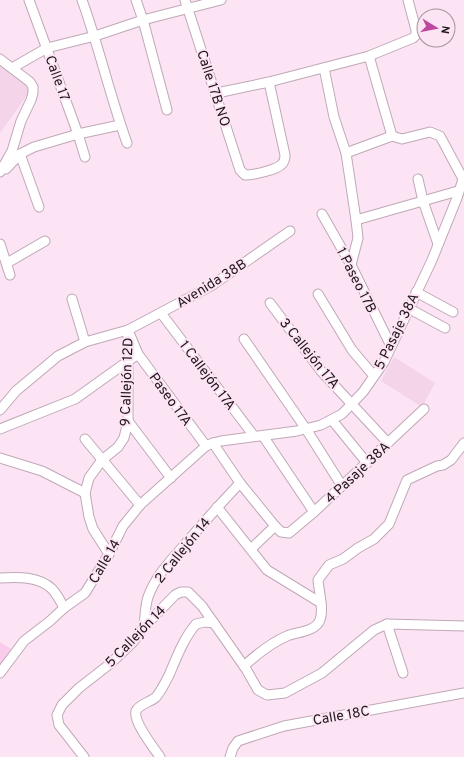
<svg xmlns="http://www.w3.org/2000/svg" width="464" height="757" font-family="Overpass,sans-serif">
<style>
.built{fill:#f3d4e8}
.green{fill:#facbea}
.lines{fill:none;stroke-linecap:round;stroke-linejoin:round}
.minor-casing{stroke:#bfa8b7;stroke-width:11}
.minor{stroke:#fff;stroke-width:9}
.labels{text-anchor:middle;stroke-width:4;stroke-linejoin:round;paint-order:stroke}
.street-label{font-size:14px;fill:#1e161b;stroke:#fde4f4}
</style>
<rect width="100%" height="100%" fill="#fde4f4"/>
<g class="built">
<polygon points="0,63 33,87 0,133"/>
<polygon points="394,357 435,383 422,407 381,381"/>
</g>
<polygon class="green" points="0,642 11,649 0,664"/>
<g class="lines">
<g class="minor-casing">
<g id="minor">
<polyline points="29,0 78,134 85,157"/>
<path d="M82 0C99 47 110 96 127 143"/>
<polyline points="136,0 143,20 167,110"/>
<path d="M185 0 240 170 245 175C253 175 277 170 282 164 284 162 285 159 285 155L269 82"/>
<polyline points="369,56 392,136"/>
<polyline points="0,59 30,82 33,87 33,93 31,100 21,121 12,151 0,172"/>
<polyline points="12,68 47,48 95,36 143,20 221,0"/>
<polyline points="324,68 334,117 346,153 356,220 358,238 351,265"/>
<polyline points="217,93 269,82 369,56 413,38 416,35 416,30 408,0"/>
<polyline points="346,153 392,136 402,139 430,132 440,136 463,179"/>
<polyline points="20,154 39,207"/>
<polyline points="6,169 20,154 34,147 78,134 120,125"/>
<polyline points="418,179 423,201 438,244"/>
<polyline points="322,214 351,265 391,346"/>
<polyline points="356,220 458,191"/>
<polyline points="0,244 10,275"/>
<polyline points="7,263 45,241"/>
<polyline points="416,292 453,312"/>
<polyline points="318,294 352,350 374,376"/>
<polyline points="72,299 85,342"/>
<polyline points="270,303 321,371 388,443"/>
<polyline points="408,308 445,328"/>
<polyline points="161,313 254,436"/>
<polyline points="130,335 138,354 206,446"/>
<polyline points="244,339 306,429 342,486"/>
<polyline points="0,410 16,391 58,356 85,342 128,330 211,286 290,231"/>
<polyline points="332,420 367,463"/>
<polyline points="128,421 171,478"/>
<polyline points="0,429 75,399 138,354"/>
<polyline points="263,436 314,512"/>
<polyline points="85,439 140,505"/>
<polyline points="213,443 240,483 275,526 281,532 289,533 314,512 424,409"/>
<polyline points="0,458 42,471 85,493"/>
<polyline points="217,507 267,570 321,603"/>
<polyline points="251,549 275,526"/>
<polyline points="109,554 93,529 89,517 85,493 89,478 102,460 118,447 124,438 128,421 128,330"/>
<path d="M0 578C17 577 39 576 52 589 57 594 61 602 64 608"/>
<polyline points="387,624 403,673"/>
<path d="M144 627C145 617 145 606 148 597 156 575 172 559 187 542 204 522 222 502 240 483"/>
<path d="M244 666C256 655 273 642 287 636 297 632 315 632 320 620 324 610 319 592 318 580L329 565 343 559 358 548 374 539 389 524 407 480 437 466 443 465 451 460 464 443"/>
<polyline points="0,673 24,641 50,621 64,608 85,593 109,554 123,526 140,505 206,446 213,443 221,441 297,431 321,425 342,414 363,392 384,362 432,260 457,198 464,176"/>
<polyline points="84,757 59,725 57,715 62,705 79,688 111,663 133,642 144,627 175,595 181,592 188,592 202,606 246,669 258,690 267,695 285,693 322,673 374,630 387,624 464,626"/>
<path d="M160 757C154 748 133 722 136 711 139 704 151 702 156 697 162 690 166 681 170 673 177 656 184 638 196 624L205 622 214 623"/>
<polyline points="230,757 233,748 238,741 284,726 464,693"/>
</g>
</g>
<use href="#minor" class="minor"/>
</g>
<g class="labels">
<g class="street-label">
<text transform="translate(58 78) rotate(70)" y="5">Calle 17</text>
<text transform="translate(214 88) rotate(72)" y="5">Calle 17B NO</text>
<text transform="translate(357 280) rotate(63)" y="5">1 Paseo 17B</text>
<text transform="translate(211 283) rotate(-32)" y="5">Avenida 38B</text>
<text transform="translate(396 331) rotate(-64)" y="5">5 Pasaje 38A</text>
<text transform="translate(310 353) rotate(51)" y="5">3 Callejón 17A</text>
<text transform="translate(208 375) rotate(53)" y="5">1 Callejón 17A</text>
<text transform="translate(126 382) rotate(-88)" y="5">9 Callejón 12D</text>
<text transform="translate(171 399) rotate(54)" y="5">Paseo 17A</text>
<text transform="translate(357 472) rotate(-43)" y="5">4 Pasaje 38A</text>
<text transform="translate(182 550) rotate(-51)" y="5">2 Callejón 14</text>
<text transform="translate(104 561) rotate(-60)" y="5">Calle 14</text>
<text transform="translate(135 636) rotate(-46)" y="5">5 Callejón 14</text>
<text transform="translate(341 715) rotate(-10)" y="5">Calle 18C</text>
</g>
</g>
<g transform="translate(436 28) rotate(100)"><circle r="19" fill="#fde4f4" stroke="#a4929d"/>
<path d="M0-3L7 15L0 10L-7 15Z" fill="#be48a0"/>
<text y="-6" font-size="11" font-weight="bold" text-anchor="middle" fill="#1e161b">N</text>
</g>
</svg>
